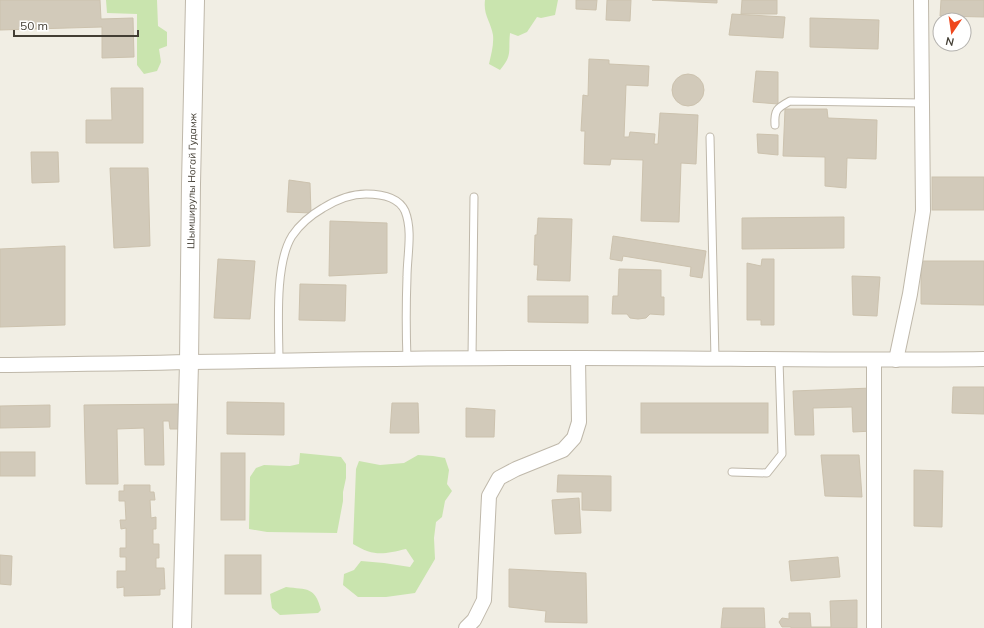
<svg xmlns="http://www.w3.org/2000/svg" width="984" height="628" font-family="Mulish,sans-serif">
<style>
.green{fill:#c9e4ae}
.building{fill:#d2caba;stroke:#ccc2ae}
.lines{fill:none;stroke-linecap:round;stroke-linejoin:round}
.service-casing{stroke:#bfb8aa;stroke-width:9}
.minor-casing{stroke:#bfb8aa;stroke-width:16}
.tertiary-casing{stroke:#bfb8aa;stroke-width:20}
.service{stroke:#fff;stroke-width:7}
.minor{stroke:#fff;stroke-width:14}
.tertiary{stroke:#fff;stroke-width:18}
.labels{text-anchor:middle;stroke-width:4;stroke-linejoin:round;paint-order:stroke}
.street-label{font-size:10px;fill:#433e34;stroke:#fff}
</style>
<rect width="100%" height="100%" fill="#f1eee4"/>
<g class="green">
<polygon points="106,0 157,0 158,26 167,32 167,46 159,49 161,62 157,71 144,74 137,65 137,14 107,13"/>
<path d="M485 0H558L555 15 541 18 537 17 527 32 518 36 510 33C508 51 513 55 500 70L489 64C491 55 494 45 493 35 491 22 483 15 485 0Z"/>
<polygon points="300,453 341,457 346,464 346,478 343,492 343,501 337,533 267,532 249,529 250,477 256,468 264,465 290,466 299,464"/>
<path d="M418 455 433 456 445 458 449 470 447 484 452 491 445 501 442 517 436 522 434 538 435 559 415 593 386 597H358L343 585 344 574 354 570 361 561 384 563 410 567 414 561 406 549C384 554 374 557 353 544L356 469 359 461 380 465 404 463Z"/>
<path d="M286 587C307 590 315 586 321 610L318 613 280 615 272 608 270 594Z"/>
</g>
<g class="building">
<polygon points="0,0 100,0 101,19 133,18 134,57 102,58 102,27 0,30"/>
<polygon points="576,0 597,0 596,10 576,9"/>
<polygon points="607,0 631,0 630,21 606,20"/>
<polygon points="652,0 717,0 717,3"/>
<polygon points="742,0 777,0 777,14 741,14"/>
<polygon points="941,0 984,0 984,17 940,16"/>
<polygon points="732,14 785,17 783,38 729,35"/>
<polygon points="810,18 879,20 878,49 810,47"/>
<polygon points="589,59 609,60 609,64 649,66 648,86 626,85 624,137 629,137 630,132 655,134 654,144 658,144 660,113 698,115 696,164 681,163 679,222 641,221 643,160 611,159 610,165 584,164 585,131 581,131 583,95 588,96"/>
<polygon points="756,71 778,72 778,104 753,102"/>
<circle cx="688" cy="90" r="16"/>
<polygon points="111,88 143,88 143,143 86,143 86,120 112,120"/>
<polygon points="785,109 827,109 828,118 877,120 876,159 847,158 846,188 825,186 825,157 783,156"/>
<polygon points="757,134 778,135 778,155 758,153"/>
<polygon points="31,152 58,152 59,182 32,183"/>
<polygon points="110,168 148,168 150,246 114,248"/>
<rect x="932" y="177" width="52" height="33"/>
<polygon points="289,180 310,183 311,213 287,212"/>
<polygon points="844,217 844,248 742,249 742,218"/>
<polygon points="538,218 572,219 570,281 537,280 538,265 534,265 535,235 537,235"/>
<polygon points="330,221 387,223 387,273 329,276"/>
<polygon points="613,236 706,251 702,278 690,276 691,267 623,256 622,261 610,259"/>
<polygon points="65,246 65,325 0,327 0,249"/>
<polygon points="218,259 255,261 250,319 214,318"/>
<polygon points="762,259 774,259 774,325 761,325 761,320 747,320 747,263 761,266"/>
<polygon points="921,261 984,261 984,305 921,304"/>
<polygon points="619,269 661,270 661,297 664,297 664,315 650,314 646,318 638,319 630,318 627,314 612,314 613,296 618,296"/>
<polygon points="852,276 880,277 877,316 853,315"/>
<polygon points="300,284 346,285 345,321 299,320"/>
<polygon points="528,296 588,296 588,323 528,322"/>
<polygon points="953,387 984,387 984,414 952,413"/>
<polygon points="872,388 873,431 853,432 852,407 813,408 814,435 795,435 793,391"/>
<polygon points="227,402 284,403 284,435 227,434"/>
<polygon points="392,403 418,403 419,433 390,433"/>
<rect x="641" y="403" width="127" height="30"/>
<polygon points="185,404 186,429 170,429 169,421 163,421 164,465 145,465 144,428 117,429 118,484 86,484 84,405"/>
<polygon points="50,405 50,427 0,428 0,406"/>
<polygon points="466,408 495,410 494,437 466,437"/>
<rect x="0" y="452" width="35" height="24"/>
<rect x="221" y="453" width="24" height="67"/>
<polygon points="821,455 859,455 862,497 825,496"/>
<polygon points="914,470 943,471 942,527 914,526"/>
<polygon points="558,475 611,476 611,511 582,510 582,492 557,492"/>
<polygon points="124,485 150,485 150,492 154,492 155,500 150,500 151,518 156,517 156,529 153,529 153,544 159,544 159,558 156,558 156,568 164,568 165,589 160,589 160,595 124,596 124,587 117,588 117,571 126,571 126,557 120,557 120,548 126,548 126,528 121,529 120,520 126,520 125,501 119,501 119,491 124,491"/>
<polygon points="579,498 581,533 555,534 552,500"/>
<polygon points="0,555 12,556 11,585 0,584"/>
<rect x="225" y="555" width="36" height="39"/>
<polygon points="838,557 840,577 791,581 789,561"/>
<polygon points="509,569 586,573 587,623 545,622 546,611 509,607"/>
<polygon points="857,600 857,628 791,628 791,627 782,627 779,622 782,618 789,619 789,613 810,613 811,627 831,627 830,601"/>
<polygon points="723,608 764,608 765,628 721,628"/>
</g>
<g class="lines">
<g class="service-casing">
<g id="service">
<path d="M775 125C774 110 777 108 790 101L922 103"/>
<polyline points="710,137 715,359"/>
<polyline points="472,358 474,197"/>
<path d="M279 362C279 328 274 265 292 236 300 224 311 215 323 208 336 200 350 194 366 194 380 194 398 196 405 211 413 231 407 256 407 277 406 304 406 332 407 359"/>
<polyline points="732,472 767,473 782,454 779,360"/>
</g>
</g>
<g class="minor-casing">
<g id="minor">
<polyline points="896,360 910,294 923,211 921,0"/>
<polyline points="874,361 874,628"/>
<path d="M0 365C193 363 386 357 579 358 714 358 849 361 984 359"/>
<polyline points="466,628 474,620 484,600 489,496 499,478 516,469 563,450 574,438 579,422 578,358"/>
</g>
</g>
<g class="tertiary-casing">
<g id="tertiary">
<path id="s1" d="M182 628 189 363 191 184 195 0"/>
</g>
</g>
<use href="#service" class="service"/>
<use href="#minor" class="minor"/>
<use href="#tertiary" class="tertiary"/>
</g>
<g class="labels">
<g class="street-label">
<text dy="4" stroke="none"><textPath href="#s1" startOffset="447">Шымширулы Ногай Гудамж</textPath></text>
</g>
</g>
<g transform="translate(952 32) rotate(193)"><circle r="19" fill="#ffffff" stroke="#b4b2ae"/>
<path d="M0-3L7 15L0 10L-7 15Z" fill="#ef471d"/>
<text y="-6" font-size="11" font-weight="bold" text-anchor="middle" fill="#433e34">N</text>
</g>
<path d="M14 30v6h124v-6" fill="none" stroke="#433e34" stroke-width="2"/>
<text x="20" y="30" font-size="12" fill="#433e34" stroke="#ffffff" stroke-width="3" paint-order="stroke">50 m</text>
</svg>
